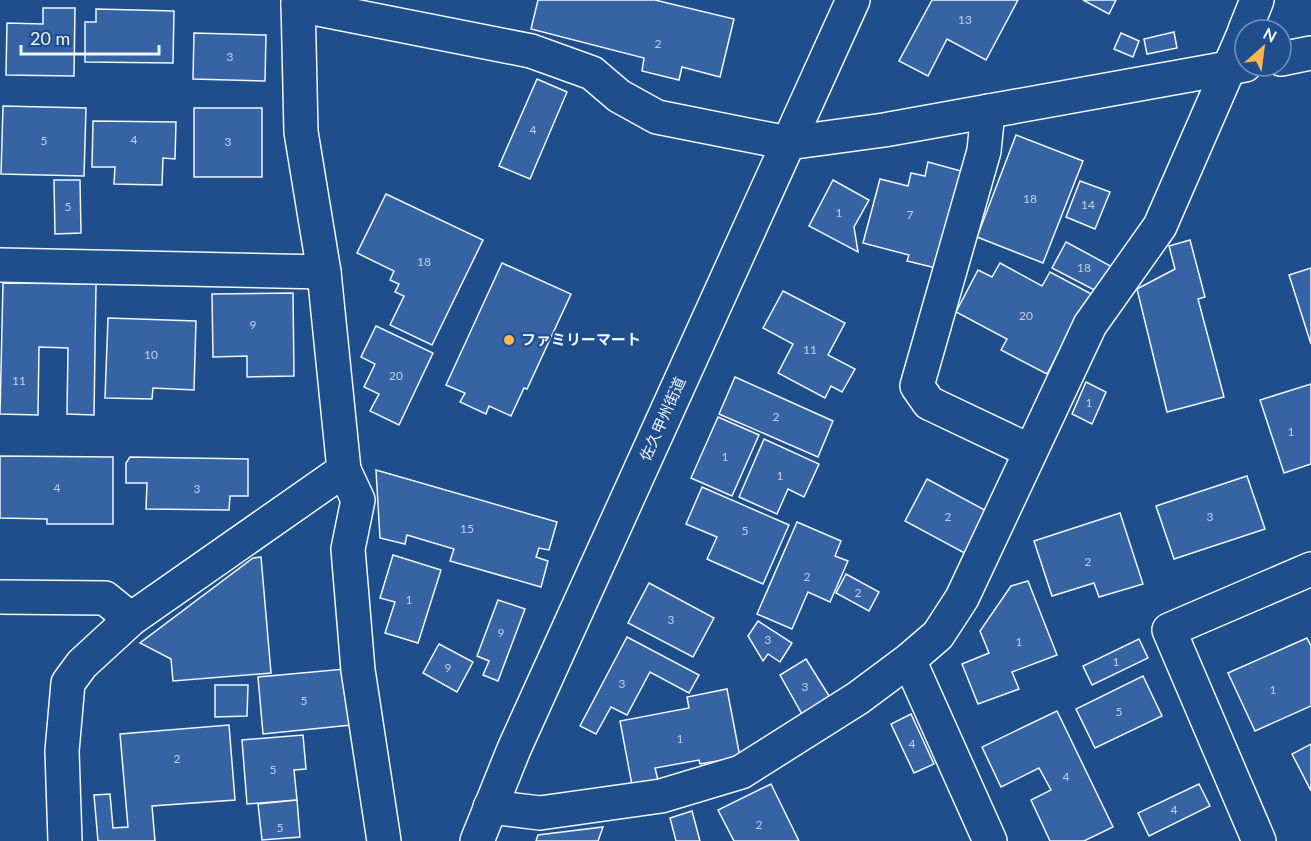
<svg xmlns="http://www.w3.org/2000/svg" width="1311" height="841" font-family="Lato,'Noto Sans JP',sans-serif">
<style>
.building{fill:#3563a3;stroke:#f2f6ff;stroke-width:1.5}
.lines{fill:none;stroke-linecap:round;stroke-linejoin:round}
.minor-casing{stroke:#f2f6ff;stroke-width:36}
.minor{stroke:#1f4e8c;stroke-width:33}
.poi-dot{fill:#ffb74d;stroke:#1f4e8c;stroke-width:2}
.labels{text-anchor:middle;stroke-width:4.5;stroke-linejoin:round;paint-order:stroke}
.number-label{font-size:12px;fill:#c3d1e8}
.poi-label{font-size:15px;font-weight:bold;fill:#f2f6ff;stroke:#1f4e8c;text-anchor:start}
.street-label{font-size:15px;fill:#f2f6ff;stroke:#1f4e8c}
</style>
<rect width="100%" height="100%" fill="#1f4e8c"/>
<g class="building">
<polygon points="538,0 655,0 734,19 720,77 682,67 679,80 642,71 644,58 531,29"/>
<polygon points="932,0 1018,0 986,60 947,39 928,76 899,61"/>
<polygon points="1083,0 1116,0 1109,14"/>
<polygon points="43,8 75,8 74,76 6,75 7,23 43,24"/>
<polygon points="96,9 174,11 173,63 85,62 85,22 96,22"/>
<polygon points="1174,32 1177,48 1147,54 1144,39"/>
<polygon points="194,33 266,35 265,81 193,79"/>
<polygon points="1121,33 1139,41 1133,57 1114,49"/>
<polygon points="537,79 567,92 530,179 499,166"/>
<polygon points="3,106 86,108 84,176 1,174"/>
<rect x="194" y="108" width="68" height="69"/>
<polygon points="93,121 176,122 175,159 163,158 162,185 114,184 115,167 92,167"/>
<polygon points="1016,135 1083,161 1043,263 977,237"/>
<polygon points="928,162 961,171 936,268 907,261 909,255 863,243 880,179 908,186 911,173 925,176"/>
<polygon points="54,180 80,180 81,233 55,234"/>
<polygon points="833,180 869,200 854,227 858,252 809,226"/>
<polygon points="1080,181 1110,192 1095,229 1066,217"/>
<polygon points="386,194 483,240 432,345 390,325 404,296 395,292 399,284 390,280 394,271 357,253"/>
<polygon points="1190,240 1205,297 1198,299 1224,397 1167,412 1137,289 1175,269 1169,246"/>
<polygon points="1066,242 1116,269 1102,294 1052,268"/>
<polygon points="502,263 571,294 527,389 524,388 511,416 489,406 486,414 460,402 465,393 446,385"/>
<polygon points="1000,263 1042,286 1050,272 1097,297 1075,321 1047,374 1001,350 1007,339 956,312 978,270 992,277"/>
<polygon points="1311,268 1311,344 1289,275"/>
<polygon points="3,283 96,284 94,415 67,414 68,348 39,347 38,415 0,414"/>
<polygon points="783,291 845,323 828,355 855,369 842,392 831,386 825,398 778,373 793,344 763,328"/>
<polygon points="293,293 294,376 247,377 247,356 213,357 212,294"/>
<polygon points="108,318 196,321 194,390 153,388 152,399 105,398"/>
<polygon points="376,326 433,353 399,425 370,411 379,394 364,387 375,364 361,357"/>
<polygon points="735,377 833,421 818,457 719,414"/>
<polygon points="1086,382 1106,392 1092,424 1072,414"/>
<polygon points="1311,384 1311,464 1284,473 1260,400"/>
<polygon points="718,417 759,435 732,496 691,478"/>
<polygon points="764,439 819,464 804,497 788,489 777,514 739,497"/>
<polygon points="0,456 113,457 113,524 47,524 47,519 0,518"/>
<polygon points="130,457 248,459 248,496 230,496 229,510 146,509 147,483 126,483 126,463"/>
<polygon points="376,470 557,522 549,550 539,548 536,557 548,561 541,587 450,561 454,549 407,535 405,544 380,538"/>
<polygon points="1247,476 1265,529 1174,559 1156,506"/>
<polygon points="927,479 992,514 970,556 905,521"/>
<polygon points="702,487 789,525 763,584 707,559 717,537 686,524"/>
<polygon points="1120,513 1143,584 1099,597 1094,583 1052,596 1034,541"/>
<polygon points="797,522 841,541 835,556 848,561 830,602 808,592 792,629 757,614"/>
<polygon points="393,555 441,570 418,643 385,633 395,602 380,598"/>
<polygon points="261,557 271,673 173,681 171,659 140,643 253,558"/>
<polygon points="846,574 879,592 869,611 836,593"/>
<polygon points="1028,581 1057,655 1012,672 1019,689 978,704 962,664 989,653 980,631 1011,586"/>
<polygon points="649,583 714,618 693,657 628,623"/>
<polygon points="498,600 525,609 498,681 483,675 489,661 477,656"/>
<polygon points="758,621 792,643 780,662 768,654 763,661 748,636"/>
<polygon points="627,637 699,675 689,693 650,672 627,715 611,707 596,734 580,726"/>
<polygon points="1307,638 1311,646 1311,706 1255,731 1228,673"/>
<polygon points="1139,639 1148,658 1092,685 1083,666"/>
<polygon points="439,644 473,662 457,692 423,673"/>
<polygon points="806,659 831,699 803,716 780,675"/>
<polygon points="345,669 351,725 263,734 258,677"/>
<polygon points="1143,676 1162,716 1095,748 1076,709"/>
<polygon points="215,685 248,685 247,716 215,717"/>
<polygon points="727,689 740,757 700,764 699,760 655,768 658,780 632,785 620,721 689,708 687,697"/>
<polygon points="1057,711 1113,827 1084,841 1050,841 1031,800 1051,790 1039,768 1001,787 982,747"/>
<polygon points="911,714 934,764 914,773 891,724"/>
<polygon points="229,725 235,800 152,806 155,841 98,841 94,795 110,794 113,828 128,827 120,734"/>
<polygon points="303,735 306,769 294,770 297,800 247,804 242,740"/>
<polygon points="1311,744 1311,791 1292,754"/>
<polygon points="771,784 799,841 734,841 718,810"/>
<polygon points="1199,784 1210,806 1149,836 1138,813"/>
<polygon points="297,800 300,837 262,840 258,804"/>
<polygon points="692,811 700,841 676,841 670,818"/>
<polygon points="603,827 598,841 536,841 538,835"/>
</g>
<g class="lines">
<g class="minor-casing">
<g id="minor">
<polyline points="298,5 531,51 592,73 619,96 657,117 788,143 884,130 1245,65"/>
<polyline points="1245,30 1257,0"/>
<polyline points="1281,59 1311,53"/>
<polyline points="988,111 984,151 917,386 929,403 1030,451"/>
<polyline points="0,265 324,272"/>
<polyline points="344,470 358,500 348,549 358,670 384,841"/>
<polyline points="0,597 105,598 131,619"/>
<polyline points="909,660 990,841"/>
<polyline points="490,807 540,813 661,796 741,772 858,698 909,660 938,635 962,598 1090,325 1160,226 1245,31"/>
<polyline points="65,841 62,751 68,683 82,664 131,619 344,470 324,272 301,132 298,0"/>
<polyline points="477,841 514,749 853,0"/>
<polyline points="1259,841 1169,630 1311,569"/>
</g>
</g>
<use href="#minor" class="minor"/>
</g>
<circle class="poi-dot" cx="509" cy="340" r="6"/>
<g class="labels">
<g class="number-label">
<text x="965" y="24">13</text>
<text x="658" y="48">2</text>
<text x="230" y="61">3</text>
<text x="533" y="134">4</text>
<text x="134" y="144">4</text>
<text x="44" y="145">5</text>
<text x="228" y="146">3</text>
<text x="1030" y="203">18</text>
<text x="1088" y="209">14</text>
<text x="68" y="211">5</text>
<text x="839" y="217">1</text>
<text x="910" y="219">7</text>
<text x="424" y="266">18</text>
<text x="1084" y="272">18</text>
<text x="1026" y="320">20</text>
<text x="253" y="329">9</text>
<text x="810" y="354">11</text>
<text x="151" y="359">10</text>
<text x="396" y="380">20</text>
<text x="19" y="385">11</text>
<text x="1089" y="407">1</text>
<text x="776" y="421">2</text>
<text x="1291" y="436">1</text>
<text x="725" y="461">1</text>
<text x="780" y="480">1</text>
<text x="57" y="492">4</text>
<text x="197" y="493">3</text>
<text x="948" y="521">2</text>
<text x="1210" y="521">3</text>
<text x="467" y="533">15</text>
<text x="745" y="535">5</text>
<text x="1088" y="566">2</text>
<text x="807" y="581">2</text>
<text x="858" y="597">2</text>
<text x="409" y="604">1</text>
<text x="671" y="624">3</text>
<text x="501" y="637">9</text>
<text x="768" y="644">3</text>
<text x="1019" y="646">1</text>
<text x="1116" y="666">1</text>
<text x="448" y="672">9</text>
<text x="622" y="688">3</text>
<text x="805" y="691">3</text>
<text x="1273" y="694">1</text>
<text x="304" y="705">5</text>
<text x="1119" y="716">5</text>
<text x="680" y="743">1</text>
<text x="912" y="748">4</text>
<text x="177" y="763">2</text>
<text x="273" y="774">5</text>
<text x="1066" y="781">4</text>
<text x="1174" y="814">4</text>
<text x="759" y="829">2</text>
<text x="280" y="832">5</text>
</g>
<g class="poi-label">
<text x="521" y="345">ファミリーマート</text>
</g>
<g class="street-label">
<text transform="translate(663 419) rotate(-66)" y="5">佐久甲州街道</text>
</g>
</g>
<g transform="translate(1263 48) rotate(28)"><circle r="28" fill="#1f4e8c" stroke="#7391ba" stroke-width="1.5"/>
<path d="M0-4.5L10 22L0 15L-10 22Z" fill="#ffb74d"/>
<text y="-9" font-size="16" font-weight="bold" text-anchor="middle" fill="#f2f6ff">N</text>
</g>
<path d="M21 45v9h138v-9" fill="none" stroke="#f2f6ff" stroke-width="3"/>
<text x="30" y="45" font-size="18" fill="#f2f6ff" stroke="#1f4e8c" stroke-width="4.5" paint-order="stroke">20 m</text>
</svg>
